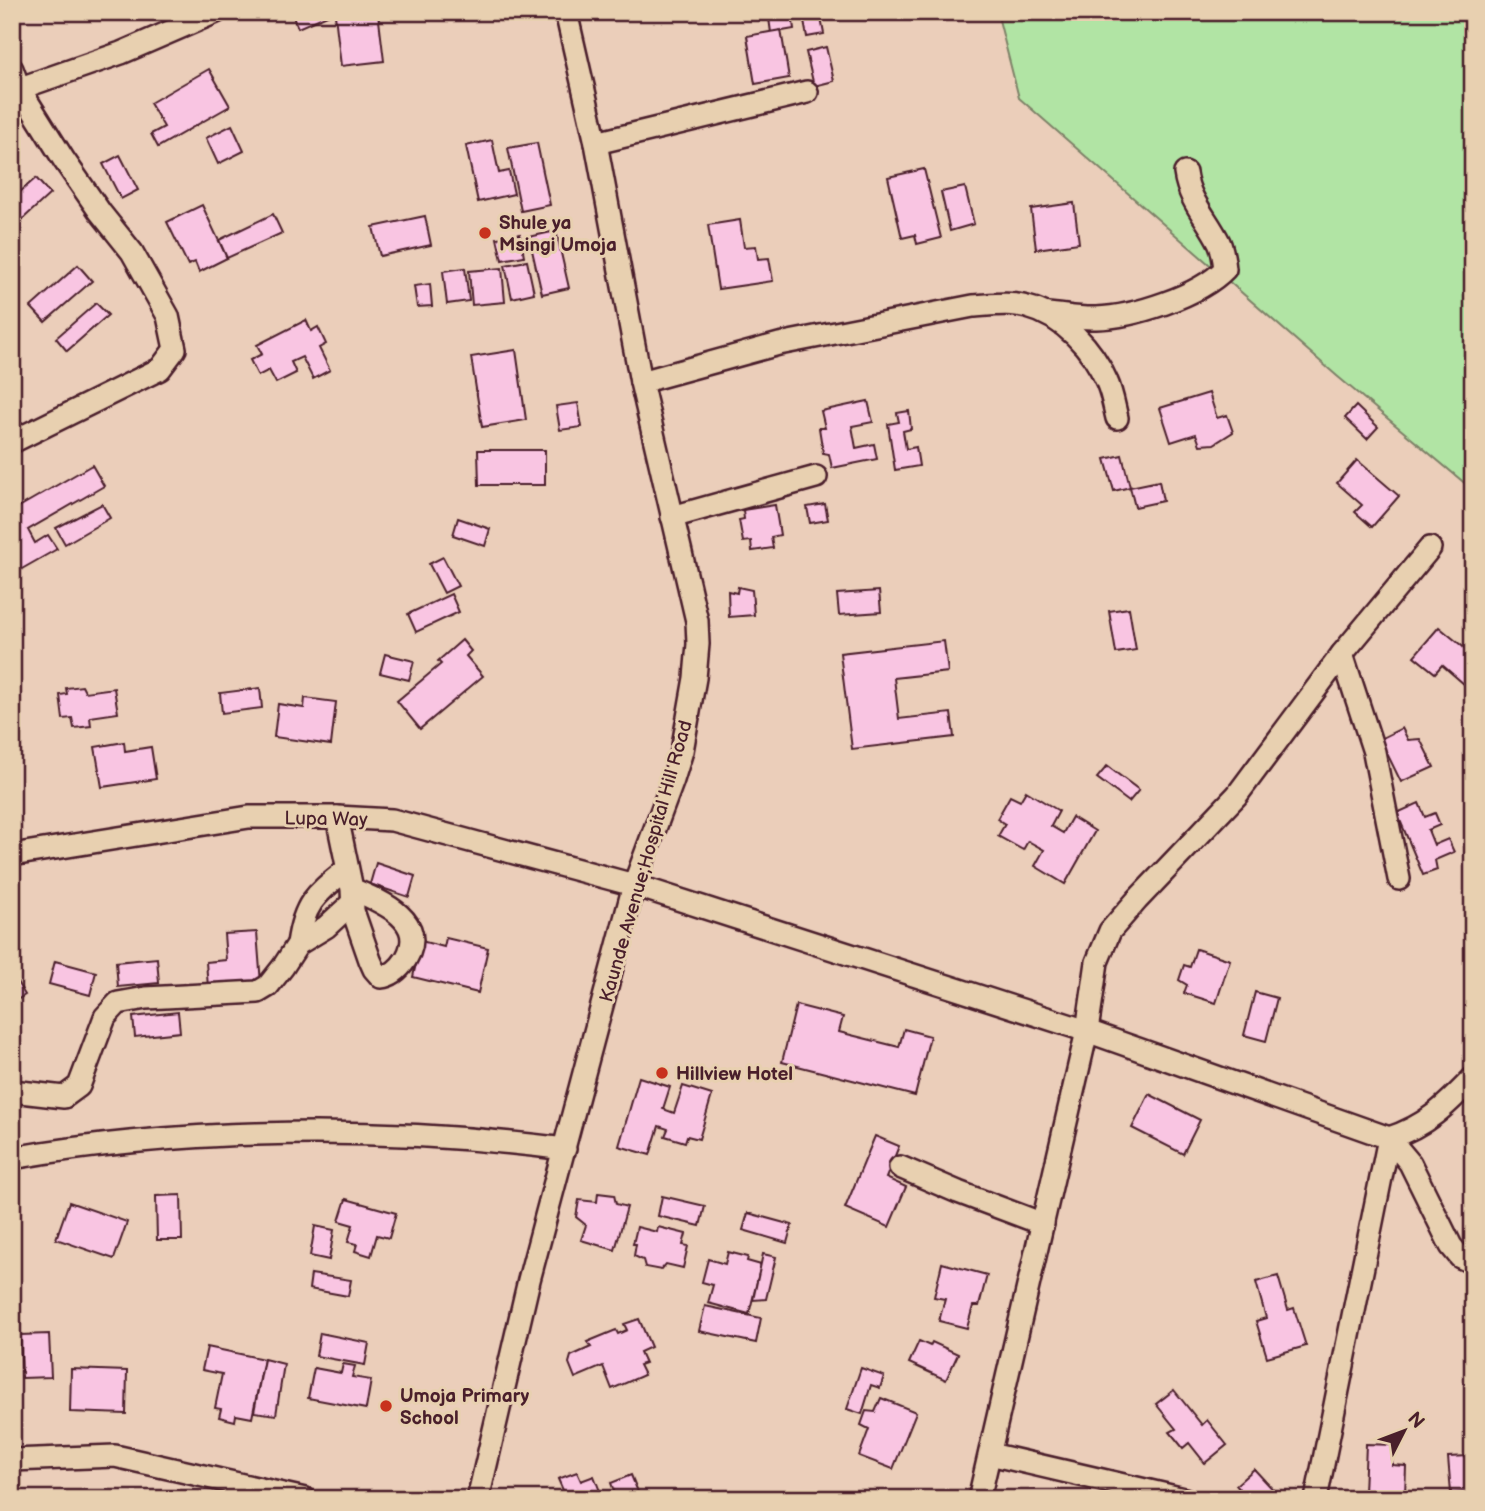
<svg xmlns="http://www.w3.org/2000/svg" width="1485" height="1511" font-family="'Balsamiq Sans',sans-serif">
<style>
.green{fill:#b1e4a4;stroke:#7e8268;stroke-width:2}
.building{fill:#f9c5e2;stroke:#4a1f2b;stroke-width:2}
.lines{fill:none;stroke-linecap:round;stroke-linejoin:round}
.minor-casing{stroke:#4a1f2b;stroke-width:26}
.minor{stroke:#e8d0b0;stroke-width:21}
.poi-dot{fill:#c8321e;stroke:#e8d0b0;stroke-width:2.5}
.labels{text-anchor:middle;stroke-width:6;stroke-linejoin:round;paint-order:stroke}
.poi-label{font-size:19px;font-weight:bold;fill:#4a1f2b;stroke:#e8d0b0;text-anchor:start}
.street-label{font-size:19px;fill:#4a1f2b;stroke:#e8d0b0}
</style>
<rect width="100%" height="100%" fill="#ebceba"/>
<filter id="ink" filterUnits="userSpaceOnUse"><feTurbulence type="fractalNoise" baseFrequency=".0143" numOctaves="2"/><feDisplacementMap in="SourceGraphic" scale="14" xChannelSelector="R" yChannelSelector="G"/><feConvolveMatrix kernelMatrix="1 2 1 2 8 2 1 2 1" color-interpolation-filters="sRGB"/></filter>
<g filter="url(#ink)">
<polygon class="green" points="997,12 1473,12 1473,490 1337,376 1019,98"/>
<g class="building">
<polygon points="291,12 331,12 332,13 298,28"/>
<polygon points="361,12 378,12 384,61 341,66 335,15"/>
<polygon points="820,13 824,34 807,37 803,16"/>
<polygon points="792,15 794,29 771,33 769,18"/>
<polygon points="781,30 789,78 755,84 747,36"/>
<polygon points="826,47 834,81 814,86 806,52"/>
<polygon points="209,69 230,106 158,147 151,134 164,127 150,103"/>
<polygon points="232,125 244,151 218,164 206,138"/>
<polygon points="492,140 499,173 509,171 514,194 478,202 466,146"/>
<polygon points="537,143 550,205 521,211 508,148"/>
<polygon points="120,155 138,190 121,199 103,164"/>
<polygon points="924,169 941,238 917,244 915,235 902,238 888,177"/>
<polygon points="36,178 50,194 12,229 12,199"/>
<polygon points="965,187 974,224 950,231 941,192"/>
<polygon points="1074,203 1079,243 1036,249 1031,209"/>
<polygon points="202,205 227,258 199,272 195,262 188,265 167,222"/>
<polygon points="273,214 282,233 227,258 219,240"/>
<polygon points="425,216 431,245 380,256 373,227"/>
<polygon points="740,220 744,247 756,246 758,259 769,258 773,281 718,289 708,225"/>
<polygon points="556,231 569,288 542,294 529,237"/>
<polygon points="520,234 524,256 502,260 497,238"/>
<polygon points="527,261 534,293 512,298 505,265"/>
<polygon points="78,265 92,281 45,322 31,307"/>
<polygon points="465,268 469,301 447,304 443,271"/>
<polygon points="502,268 505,302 472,305 469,271"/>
<polygon points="430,284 432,306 417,307 414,286"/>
<polygon points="96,303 108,315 67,351 56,338"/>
<polygon points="306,320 311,331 318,327 326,344 319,348 330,370 313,379 302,357 291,362 296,373 276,383 269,370 258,376 250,360 262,354 257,345"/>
<polygon points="516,350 526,420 482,427 471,357"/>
<polygon points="1209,393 1217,418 1227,415 1233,432 1214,444 1200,445 1196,434 1171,442 1160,408"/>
<polygon points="868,401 873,422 852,426 856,448 874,444 877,459 832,468 829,454 823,453 819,428 825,428 821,411"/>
<polygon points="578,403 582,427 560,430 556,406"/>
<polygon points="1356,406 1378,427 1367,439 1345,418"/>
<polygon points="909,411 911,429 903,431 906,449 916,447 919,466 895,470 888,424 899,422 897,413"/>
<polygon points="478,450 545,450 545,485 479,485"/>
<polygon points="1122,455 1130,487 1114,491 1105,459"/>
<polygon points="1357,460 1399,496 1372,527 1355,512 1362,505 1337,483"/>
<polygon points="92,465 104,486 28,530 35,543 48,535 57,549 20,570 12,557 12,511"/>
<polygon points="1159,481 1163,501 1135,507 1130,487"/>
<polygon points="102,504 110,518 65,544 56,528"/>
<polygon points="825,504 828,520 810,523 807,507"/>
<polygon points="775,505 780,535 771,537 773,548 752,551 751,541 743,542 739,520 744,519 743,510"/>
<polygon points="458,518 490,529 485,546 453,535"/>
<polygon points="443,557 458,586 444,593 429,564"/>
<polygon points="738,587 752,590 754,615 729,617 728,591 737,593"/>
<polygon points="879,591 881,612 839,615 837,594"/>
<polygon points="451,594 459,612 416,632 408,614"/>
<polygon points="1129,608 1136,650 1116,653 1109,611"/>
<polygon points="1439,627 1473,655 1473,674 1464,684 1442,665 1435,673 1414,656"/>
<polygon points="462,640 471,651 466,656 483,676 420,729 397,701 441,664 438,661"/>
<polygon points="944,641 948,672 894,678 899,719 951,713 954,737 852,749 840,653"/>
<polygon points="385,654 414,661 409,680 380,673"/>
<polygon points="82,686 85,692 114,688 118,713 90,717 91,726 74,728 72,718 63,719 60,695 67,694 66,688"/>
<polygon points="260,688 262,708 222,713 220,693"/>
<polygon points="305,698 336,702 331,745 274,737 278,704 304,708"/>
<polygon points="1402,728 1408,740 1420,739 1434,767 1401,782 1380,739"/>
<polygon points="124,742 125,751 151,747 156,779 102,787 95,747"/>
<polygon points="1107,766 1139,790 1129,802 1097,778"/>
<polygon points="1026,791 1059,811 1051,826 1063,833 1072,817 1095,831 1065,884 1035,866 1044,850 1028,841 1023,850 998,836 1005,824 997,819 1010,796 1020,801"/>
<polygon points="1419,803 1425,817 1435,813 1440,825 1428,830 1434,845 1448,839 1454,852 1435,860 1437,870 1423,875 1397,813"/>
<polygon points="376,863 415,876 409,897 370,884"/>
<polygon points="257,932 261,984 208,987 206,962 226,960 224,934"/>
<polygon points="446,938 488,948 478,993 413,977 421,941 444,947"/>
<polygon points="1196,949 1230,960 1216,1003 1184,993 1187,985 1179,980 1184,965 1190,967"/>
<polygon points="157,958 159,983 118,987 116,962"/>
<polygon points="55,961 96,972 90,995 49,984"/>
<polygon points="12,974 25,995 12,1003"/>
<polygon points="1255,992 1277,998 1266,1041 1244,1035"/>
<polygon points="796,1005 843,1017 839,1032 899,1047 904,1029 930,1036 915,1096 782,1062"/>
<polygon points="178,1012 180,1032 135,1037 133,1017"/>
<polygon points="639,1077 670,1087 663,1109 674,1113 683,1086 712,1095 699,1139 687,1136 685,1142 665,1136 668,1129 659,1126 650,1155 619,1146"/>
<polygon points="1149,1094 1200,1120 1183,1154 1132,1128"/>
<polygon points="875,1136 899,1146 886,1178 906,1187 889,1227 845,1208"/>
<polygon points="598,1193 614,1195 616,1204 627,1207 615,1250 581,1240 586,1225 576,1217 579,1200 597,1202"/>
<polygon points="181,1195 182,1240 157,1240 156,1196"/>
<polygon points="662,1196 705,1206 700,1226 658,1216"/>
<polygon points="346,1199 396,1213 389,1238 377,1235 371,1256 355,1251 357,1244 348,1242 353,1225 339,1221"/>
<polygon points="69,1202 127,1222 114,1259 56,1239"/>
<polygon points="748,1213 792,1225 787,1243 743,1230"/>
<polygon points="315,1226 334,1230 329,1260 310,1256"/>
<polygon points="637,1227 657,1232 658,1227 686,1234 683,1245 688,1246 683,1268 666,1264 661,1270 645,1267 643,1260 634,1256 636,1244 633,1244"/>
<polygon points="728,1252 748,1257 747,1261 761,1265 749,1314 708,1303 713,1285 702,1282 708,1259 725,1264"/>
<polygon points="763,1254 776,1257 766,1299 753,1300"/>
<polygon points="942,1263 987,1275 979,1306 973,1306 967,1328 939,1321 945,1299 934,1297"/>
<polygon points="311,1274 351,1280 348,1296 309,1289"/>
<polygon points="1278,1276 1288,1310 1294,1308 1306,1346 1267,1357 1256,1321 1266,1318 1256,1282"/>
<polygon points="705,1306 761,1318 756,1343 699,1331"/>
<polygon points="639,1319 651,1347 640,1352 645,1363 639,1365 644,1375 612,1389 603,1366 575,1378 569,1363 571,1356 591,1347 587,1342 616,1330 618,1334 627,1330 624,1324"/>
<polygon points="320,1333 369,1343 365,1365 316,1356"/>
<polygon points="49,1334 51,1377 22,1378 20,1335"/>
<polygon points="919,1341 930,1346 932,1342 958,1354 946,1380 909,1363"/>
<polygon points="207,1347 264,1359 252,1418 236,1415 235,1421 219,1417 221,1409 215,1408 222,1374 202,1370"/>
<polygon points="264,1359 284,1364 276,1415 254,1412"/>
<polygon points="343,1364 355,1366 352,1377 371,1380 366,1409 308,1398 314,1368 341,1373"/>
<polygon points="861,1368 884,1376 880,1388 871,1385 862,1414 847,1409"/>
<polygon points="71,1369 127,1371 126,1414 70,1412"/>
<polygon points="1174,1390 1202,1425 1207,1420 1227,1445 1205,1463 1189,1443 1183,1448 1170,1432 1176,1429 1156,1404"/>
<polygon points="881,1398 916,1412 893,1469 859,1456 869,1429 861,1425 866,1411 875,1412"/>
<polygon points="1366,1444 1393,1445 1392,1465 1406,1466 1405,1495 1364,1493"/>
<polygon points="1468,1456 1471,1492 1451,1493 1448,1457"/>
<polygon points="1254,1469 1280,1497 1278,1499 1248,1499 1236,1485"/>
<polygon points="577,1472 581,1481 594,1476 603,1499 554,1499 565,1495 558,1479"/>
<polygon points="631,1475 641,1499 617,1499 611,1483"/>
</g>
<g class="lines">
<g class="minor-casing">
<g id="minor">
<polyline points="12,69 19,88 64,160 100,212 132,252 168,316 175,349 160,369 12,442"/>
<polyline points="12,91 121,53 216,12"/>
<polyline points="596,143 807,92"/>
<path d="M1047 314C1063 315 1080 319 1096 318 1133 317 1199 296 1225 269 1224 260 1223 250 1219 242 1207 218 1189 201 1185 173"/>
<path d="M641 382 779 344 973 306C991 305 1010 302 1027 307 1063 316 1093 349 1107 382 1112 393 1114 406 1117 418"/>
<polyline points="672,517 816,477"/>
<polyline points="1342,654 1374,752 1399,879"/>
<path d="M337 817 352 889 353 911 370 960 374 969 381 977C392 976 400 968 406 959 429 920 380 901 352 889"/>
<polyline points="12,855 249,817 337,817 392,820 634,885 1087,1031 1389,1138 1410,1163 1451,1246 1460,1257 1473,1263"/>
<path d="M298 944C304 902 316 894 347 869"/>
<polyline points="12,1091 64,1097 79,1086 105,1017 118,1003 146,998 258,992 268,986 283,967 298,944 326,927 352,903"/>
<path d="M12 1158C189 1127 388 1126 565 1149"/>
<polyline points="900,1167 958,1192 1043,1224"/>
<polyline points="990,1454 1184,1499"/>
<polyline points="12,1460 115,1456 305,1499"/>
<polyline points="478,1499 529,1280 634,885 673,780 682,751 695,678 698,644 697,621 641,382 596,143 566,12"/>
<polyline points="979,1499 1087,1031 1097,962 1110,931 1137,900 1237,795 1342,654 1430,548"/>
<path d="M1316 1499 1389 1138C1426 1126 1446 1106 1473 1078"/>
</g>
</g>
<use href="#minor" class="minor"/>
</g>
</g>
<g class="poi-dot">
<circle cx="485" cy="233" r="7"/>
<circle cx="662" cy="1073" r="7"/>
<circle cx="386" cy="1406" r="7"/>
</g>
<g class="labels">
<g class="poi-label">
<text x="499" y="229">Shule ya<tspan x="499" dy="22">Msingi Umoja</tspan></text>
<text x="676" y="1080">Hillview Hotel</text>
<text x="400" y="1402">Umoja Primary<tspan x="400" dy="22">School</tspan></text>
</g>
<g class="street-label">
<text transform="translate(326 818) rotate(1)" y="7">Lupa Way</text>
<text transform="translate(645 861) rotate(-74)" y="7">Kaunde Avenue;Hospital Hill Road</text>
</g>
</g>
<rect width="1485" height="1511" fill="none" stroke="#e8d0b0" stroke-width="42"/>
<rect x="21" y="21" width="1443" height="1469" fill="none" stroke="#4a1f2b" stroke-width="2.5" filter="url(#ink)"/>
<g transform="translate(1404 1431) rotate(48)" stroke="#e8d0b0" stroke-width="5" paint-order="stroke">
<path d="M0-5L12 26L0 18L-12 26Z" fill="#4a1f2b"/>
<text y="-10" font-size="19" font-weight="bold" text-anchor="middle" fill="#4a1f2b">N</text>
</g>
</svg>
